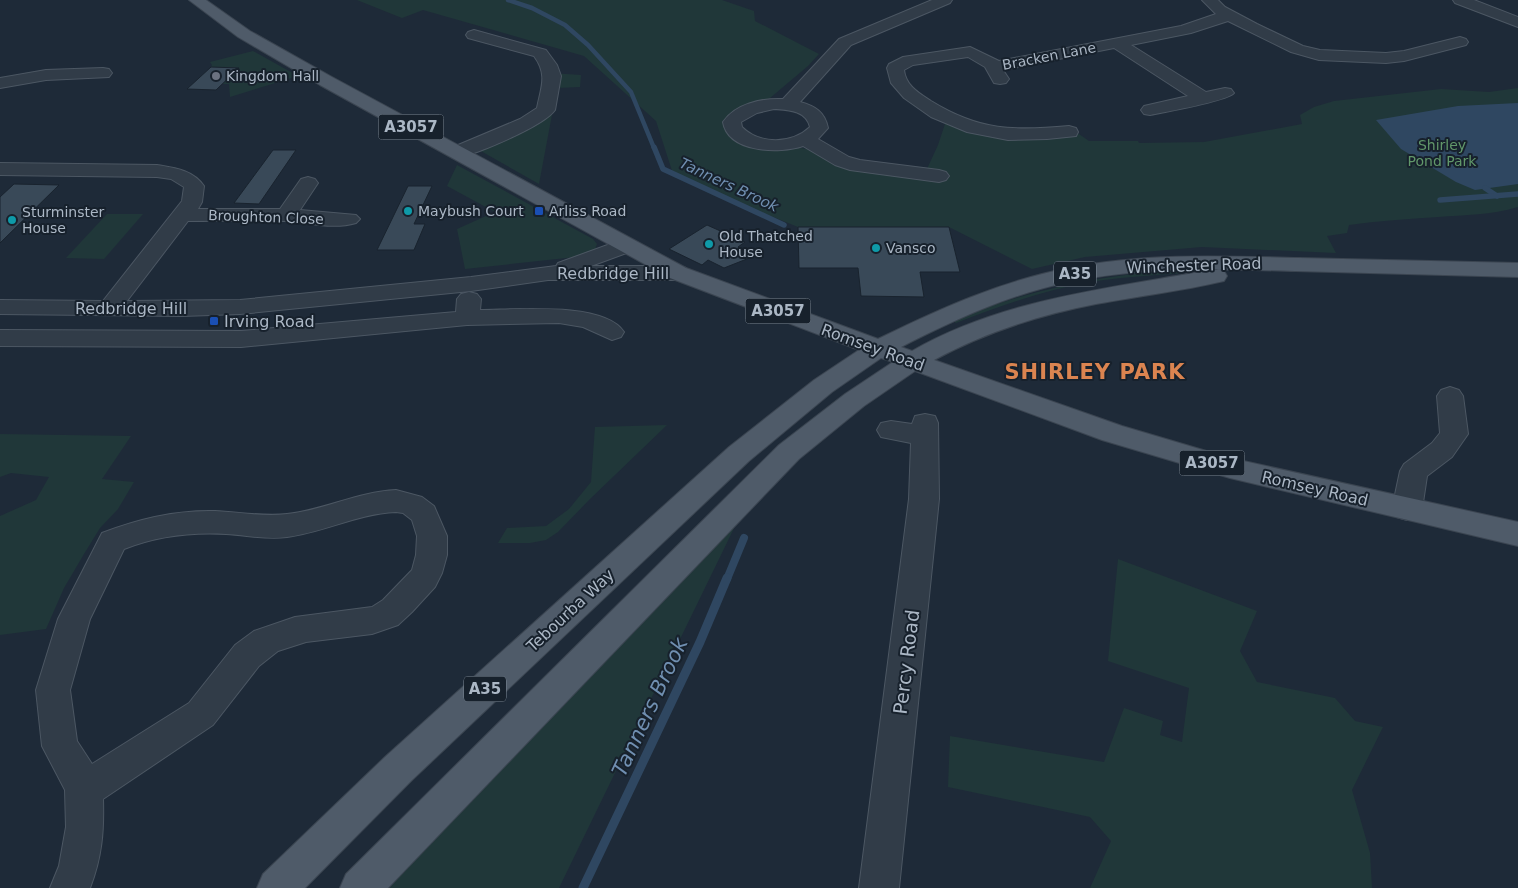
<svg xmlns="http://www.w3.org/2000/svg" width="1518" height="888" font-family="'DejaVu Sans',sans-serif">
<style>
.green{fill:#203739}
.water{fill:#2f4761}
.lines{fill:none;stroke-linecap:round;stroke-linejoin:round}
.stream-far3{stroke:#2f4761;stroke-width:4.5}
.stream-far2{stroke:#2f4761;stroke-width:5.5}
.stream-far1{stroke:#2f4761;stroke-width:8}
.stream{stroke:#2f4761;stroke-width:9}
.building{fill:#394958;stroke:#19232e}
.minor-casing{stroke:#4c5763;stroke-width:2}
.major-casing{stroke:#3b4551;stroke-width:2}
.minor{fill:#313c48;fill-rule:evenodd}
.major{fill:#4f5b69;fill-rule:evenodd}
.worship-dot{fill:#6b7280;stroke:#17212c;stroke-width:2}
.culture-dot{fill:#0f9aa8;stroke:#17212c;stroke-width:2}
.transit-dot{fill:#1a4fb4;stroke:#17212c;stroke-width:2}
.labels{text-anchor:middle;stroke-width:4;stroke-linejoin:round;paint-order:stroke}
.far-street-label{font-size:14px;fill:#abb7c5;stroke:#17212c}
.far-poi-label{font-size:14px;fill:#abb7c5;stroke:#17212c;text-anchor:start}
.far-park-label{font-size:14px;fill:#61976a;stroke:#17212c}
.shield{fill:#17212c;stroke:#7f8a97;stroke-width:1}
.shield-label{font-size:15px;font-weight:bold;fill:#abb7c5}
.far-water-label{font-size:15px;font-style:italic;fill:#708fb1;stroke:#17212c}
.street-label{font-size:16px;fill:#abb7c5;stroke:#17212c}
.poi-label{font-size:16px;fill:#abb7c5;stroke:#17212c;text-anchor:start}
.near-street-label{font-size:19px;fill:#abb7c5;stroke:#17212c}
.district-label{font-size:21px;font-weight:bold;letter-spacing:1px;fill:#db8450;stroke:#17212c}
.near-water-label{font-size:21px;font-style:italic;fill:#708fb1;stroke:#17212c}
</style>
<rect width="100%" height="100%" fill="#1e2a38"/>
<g class="green">
<path d="M357 0H722L754 11 755 21 819 54 808 66 770 98 740 110 736 137 807 149 836 166 875 173 926 171 938 145 946 121 1031 139 1079 134 1089 141H1138L1139 143 1204 142 1302 124 1300 115 1314 107 1334 101 1441 89 1489 92 1518 88V207C1491 215 1465 215 1438 217 1408 219 1378 221 1349 225L1347 233 1327 236 1336 253 1202 247 1085 257 1032 269 949 227H798L674 177 656 121 584 56 423 10 402 18Z"/>
<polygon points="253,51 298,76 230,97 229,84 222,84 239,68 211,67 212,65 210,62"/>
<polygon points="551,73 581,75 580,87 557,88 539,184 472,146 546,110"/>
<polygon points="457,165 593,239 597,244 594,252 585,256 465,269 457,229 495,212 447,186"/>
<polygon points="107,214 143,214 104,259 66,258"/>
<path d="M1187 269 1188 271 1185 273C1156 275 1126 277 1096 281 1048 289 1002 305 956 323L952 320C1028 290 1105 274 1187 269Z"/>
<polygon points="667,425 590,499 558,532 546,540 530,543 498,543 507,528 546,526 569,509 591,482 595,427"/>
<polygon points="0,434 131,436 102,479 134,482 118,509 100,528 84,554 64,588 46,629 0,635 0,516 36,500 49,477 11,473 0,477"/>
<polygon points="737,522 559,888 389,888"/>
<polygon points="1118,559 1257,611 1240,651 1257,682 1335,698 1355,721 1383,727 1352,790 1370,853 1372,888 1090,888 1111,841 1090,817 948,787 950,736 1104,762 1124,708 1163,721 1160,735 1182,742 1189,688 1108,661"/>
</g>
<polygon class="water" points="1518,103 1518,184 1475,190 1456,182 1401,149 1376,120 1458,106"/>
<g class="lines">
<polyline class="stream-far3" points="508,0 532,8 565,25 588,45 631,92 654,148"/>
<g class="stream-far2">
<polyline points="654,147 663,169 784,225"/>
<polyline points="1485,188 1497,196"/>
<polyline points="1440,200 1518,194"/>
</g>
<polyline class="stream-far1" points="727,579 744,538"/>
<polyline class="stream" points="583,888 700,642 727,578"/>
</g>
<g class="building">
<polygon points="211,67 239,68 216,90 187,89"/>
<polygon points="273,150 296,150 259,204 234,203"/>
<polygon points="14,184 59,185 0,243 0,197"/>
<polygon points="408,186 432,186 414,224 425,224 414,250 377,250"/>
<polygon points="707,225 745,242 738,247 757,255 724,268 708,260 702,265 669,249"/>
<polygon points="798,227 949,227 960,272 920,272 924,297 861,296 858,268 799,268"/>
</g>
<g class="lines">
<g class="minor-casing">
<g id="minor">
<path d="M932 0H952L950 3 851 45 800 102C815 106 825 112 828 128L818 139 849 157 860 160 939 170 946 172 949 176 946 180 939 182 850 170 835 165 803 146C780 154 728 153 723 122 735 104 761 98 783 99L839 39ZM774 109C788 110 806 110 810 127 792 144 760 145 742 127L741 122 757 113Z"/>
<path d="M1202 0H1218L1225 7 1257 24 1303 46 1320 50 1386 53 1404 51 1460 37 1466 39 1468 42 1466 45 1404 61 1386 63 1319 60 1291 52 1228 21 1191 33 1131 45 1206 92 1225 88 1231 89 1234 93C1228 101 1165 112 1150 115L1144 114 1141 110 1144 106 1188 96 1114 48 1003 70 1009 79 1006 83 1000 84 994 83 985 67 968 57 913 65 904 70C906 86 919 93 931 101 980 131 1014 131 1069 126L1076 128 1078 132 1076 136 1047 139 1008 140 967 132 931 117 904 98 891 83 887 68 889 64 903 57 970 47 999 61 1181 26 1216 14Z"/>
<polygon points="1453,0 1474,0 1518,17 1518,27 1455,3"/>
<path d="M474 30 546 50 557 65 561 76 555 110C544 126 479 153 458 158L451 156 448 152 451 148 520 119 537 108C541 87 548 75 534 56L468 38 466 35 468 32Z"/>
<polygon points="103,68 109,69 112,73 109,77 46,80 0,88 0,78 46,70"/>
<path d="M0 163 157 165C175 168 193 170 204 186L202 202 198 209H280L301 179 308 177 315 179 318 183 300 210 356 215 360 219 356 223C332 230 309 222 284 221 252 220 220 221 188 221L127 301 240 300 471 277 556 266 558 263 624 239 632 241 635 246 632 251 591 266H678L686 268 689 273 686 278 678 280H548L471 291 240 314 182 316 0 314V300L103 301 182 201 184 187 171 179 157 177 0 175Z"/>
<path d="M469 292 477 294 481 299 480 310C513 310 604 301 624 332L621 337 612 340 583 327 559 323 467 325 241 347 0 346V330L241 331 456 312 457 299 461 294Z"/>
<polygon points="1450,387 1459,390 1463,396 1468,434 1452,457 1427,476 1422,509 1417,517 1407,520 1397,517 1392,509 1400,471 1404,464 1432,443 1440,433 1437,396 1441,390"/>
<polygon points="925,414 935,416 938,423 939,499 899,888 859,888 909,499 911,443 881,437 877,430 881,423 891,421 912,424 915,416"/>
<path d="M396 490 422 497 434 506 447 536V555L442 573 435 587 412 612 398 625 372 634 306 642 278 651 259 666 213 725 103 799C104 831 102 857 90 888H50L59 866 66 827 65 790 42 746 36 690 58 619 102 533C138 519 176 510 215 511 239 512 263 517 287 514 325 510 357 492 396 490ZM396 512 403 513 412 520 417 536 416 555 412 570 383 600 372 607 295 617 254 631 235 645 189 703 92 764 77 741 70 690 90 619 124 549C157 536 191 532 226 534 247 535 266 540 287 537 325 532 356 514 396 512Z"/>
</g>
</g>
<g class="major-casing">
<path id="major" d="M189 0H206L250 31 332 77 686 268 878 339C939 309 1001 281 1069 268 1144 253 1222 256 1299 258 1372 260 1445 261 1518 263V277C1444 275 1369 273 1295 271 1220 269 1143 266 1069 282 1010 294 954 320 901 347L912 351C1004 298 1113 288 1216 269L1224 271 1227 276 1224 281C1182 291 1139 296 1096 304 1039 315 986 332 934 360L1122 426 1230 458 1518 522V546L1230 478 1102 440 915 371 864 406 799 459 388 888H340L346 874 779 445 845 394 893 362 881 358 832 392 749 461 411 781 305 888H257L263 874 385 757 729 447 814 380 859 350 670 278 320 85 238 37Z"/>
</g>
<use href="#minor" class="minor"/>
<use href="#major" class="major"/>
</g>
<circle class="worship-dot" cx="216" cy="76" r="5"/>
<g class="culture-dot">
<circle cx="408" cy="211" r="5"/>
<circle cx="12" cy="220" r="5"/>
<circle cx="709" cy="244" r="5"/>
<circle cx="876" cy="248" r="5"/>
</g>
<g class="transit-dot">
<rect x="534" y="206" width="10" height="10" rx="2.5"/>
<rect x="209" y="316" width="10" height="10" rx="2.5"/>
</g>
<g class="labels">
<g class="far-street-label">
<text transform="translate(1049 56) rotate(-11)" y="5">Bracken Lane</text>
<text transform="translate(266 217) rotate(2)" y="5">Broughton Close</text>
</g>
<g class="far-poi-label">
<text x="226" y="81">Kingdom Hall</text>
<text x="418" y="216">Maybush Court</text>
<text x="549" y="216">Arliss Road</text>
<text x="22" y="217">Sturminster<tspan x="22" dy="16">House</tspan></text>
<text x="719" y="241">Old Thatched<tspan x="719" dy="16">House</tspan></text>
<text x="886" y="253">Vansco</text>
</g>
<g class="far-park-label">
<text x="1442" y="150">Shirley<tspan x="1442" dy="16">Pond Park</tspan></text>
</g>
<g class="shield">
<rect x="378.5" y="114.5" width="65" height="25" rx="4"/>
<rect x="1054" y="261.5" width="42" height="25" rx="4"/>
<rect x="745.5" y="298.5" width="65" height="25" rx="4"/>
<rect x="1179.5" y="450.5" width="65" height="25" rx="4"/>
<rect x="464" y="676.5" width="42" height="25" rx="4"/>
</g>
<g class="shield-label">
<text x="411" y="132">A3057</text>
<text x="1075" y="279">A35</text>
<text x="778" y="316">A3057</text>
<text x="1212" y="468">A3057</text>
<text x="485" y="694">A35</text>
</g>
<g class="far-water-label">
<text transform="translate(729 185) rotate(25)" y="5">Tanners Brook</text>
</g>
<g class="street-label">
<text transform="translate(1194 265) rotate(-2)" y="6">Winchester Road</text>
<text x="613" y="279">Redbridge Hill</text>
<text x="131" y="314">Redbridge Hill</text>
<text transform="translate(873 347) rotate(20)" y="6">Romsey Road</text>
<text transform="translate(1315 488) rotate(13)" y="6">Romsey Road</text>
<text transform="translate(570 610) rotate(-43)" y="6">Tebourba Way</text>
</g>
<g class="poi-label">
<text x="224" y="327">Irving Road</text>
</g>
<g class="near-street-label">
<text transform="translate(906 662) rotate(-83)" y="7">Percy Road</text>
</g>
<g class="district-label">
<text x="1095" y="379">SHIRLEY PARK</text>
</g>
<g class="near-water-label">
<text transform="translate(650 707) rotate(-65)" y="7">Tanners Brook</text>
</g>
</g>
</svg>
